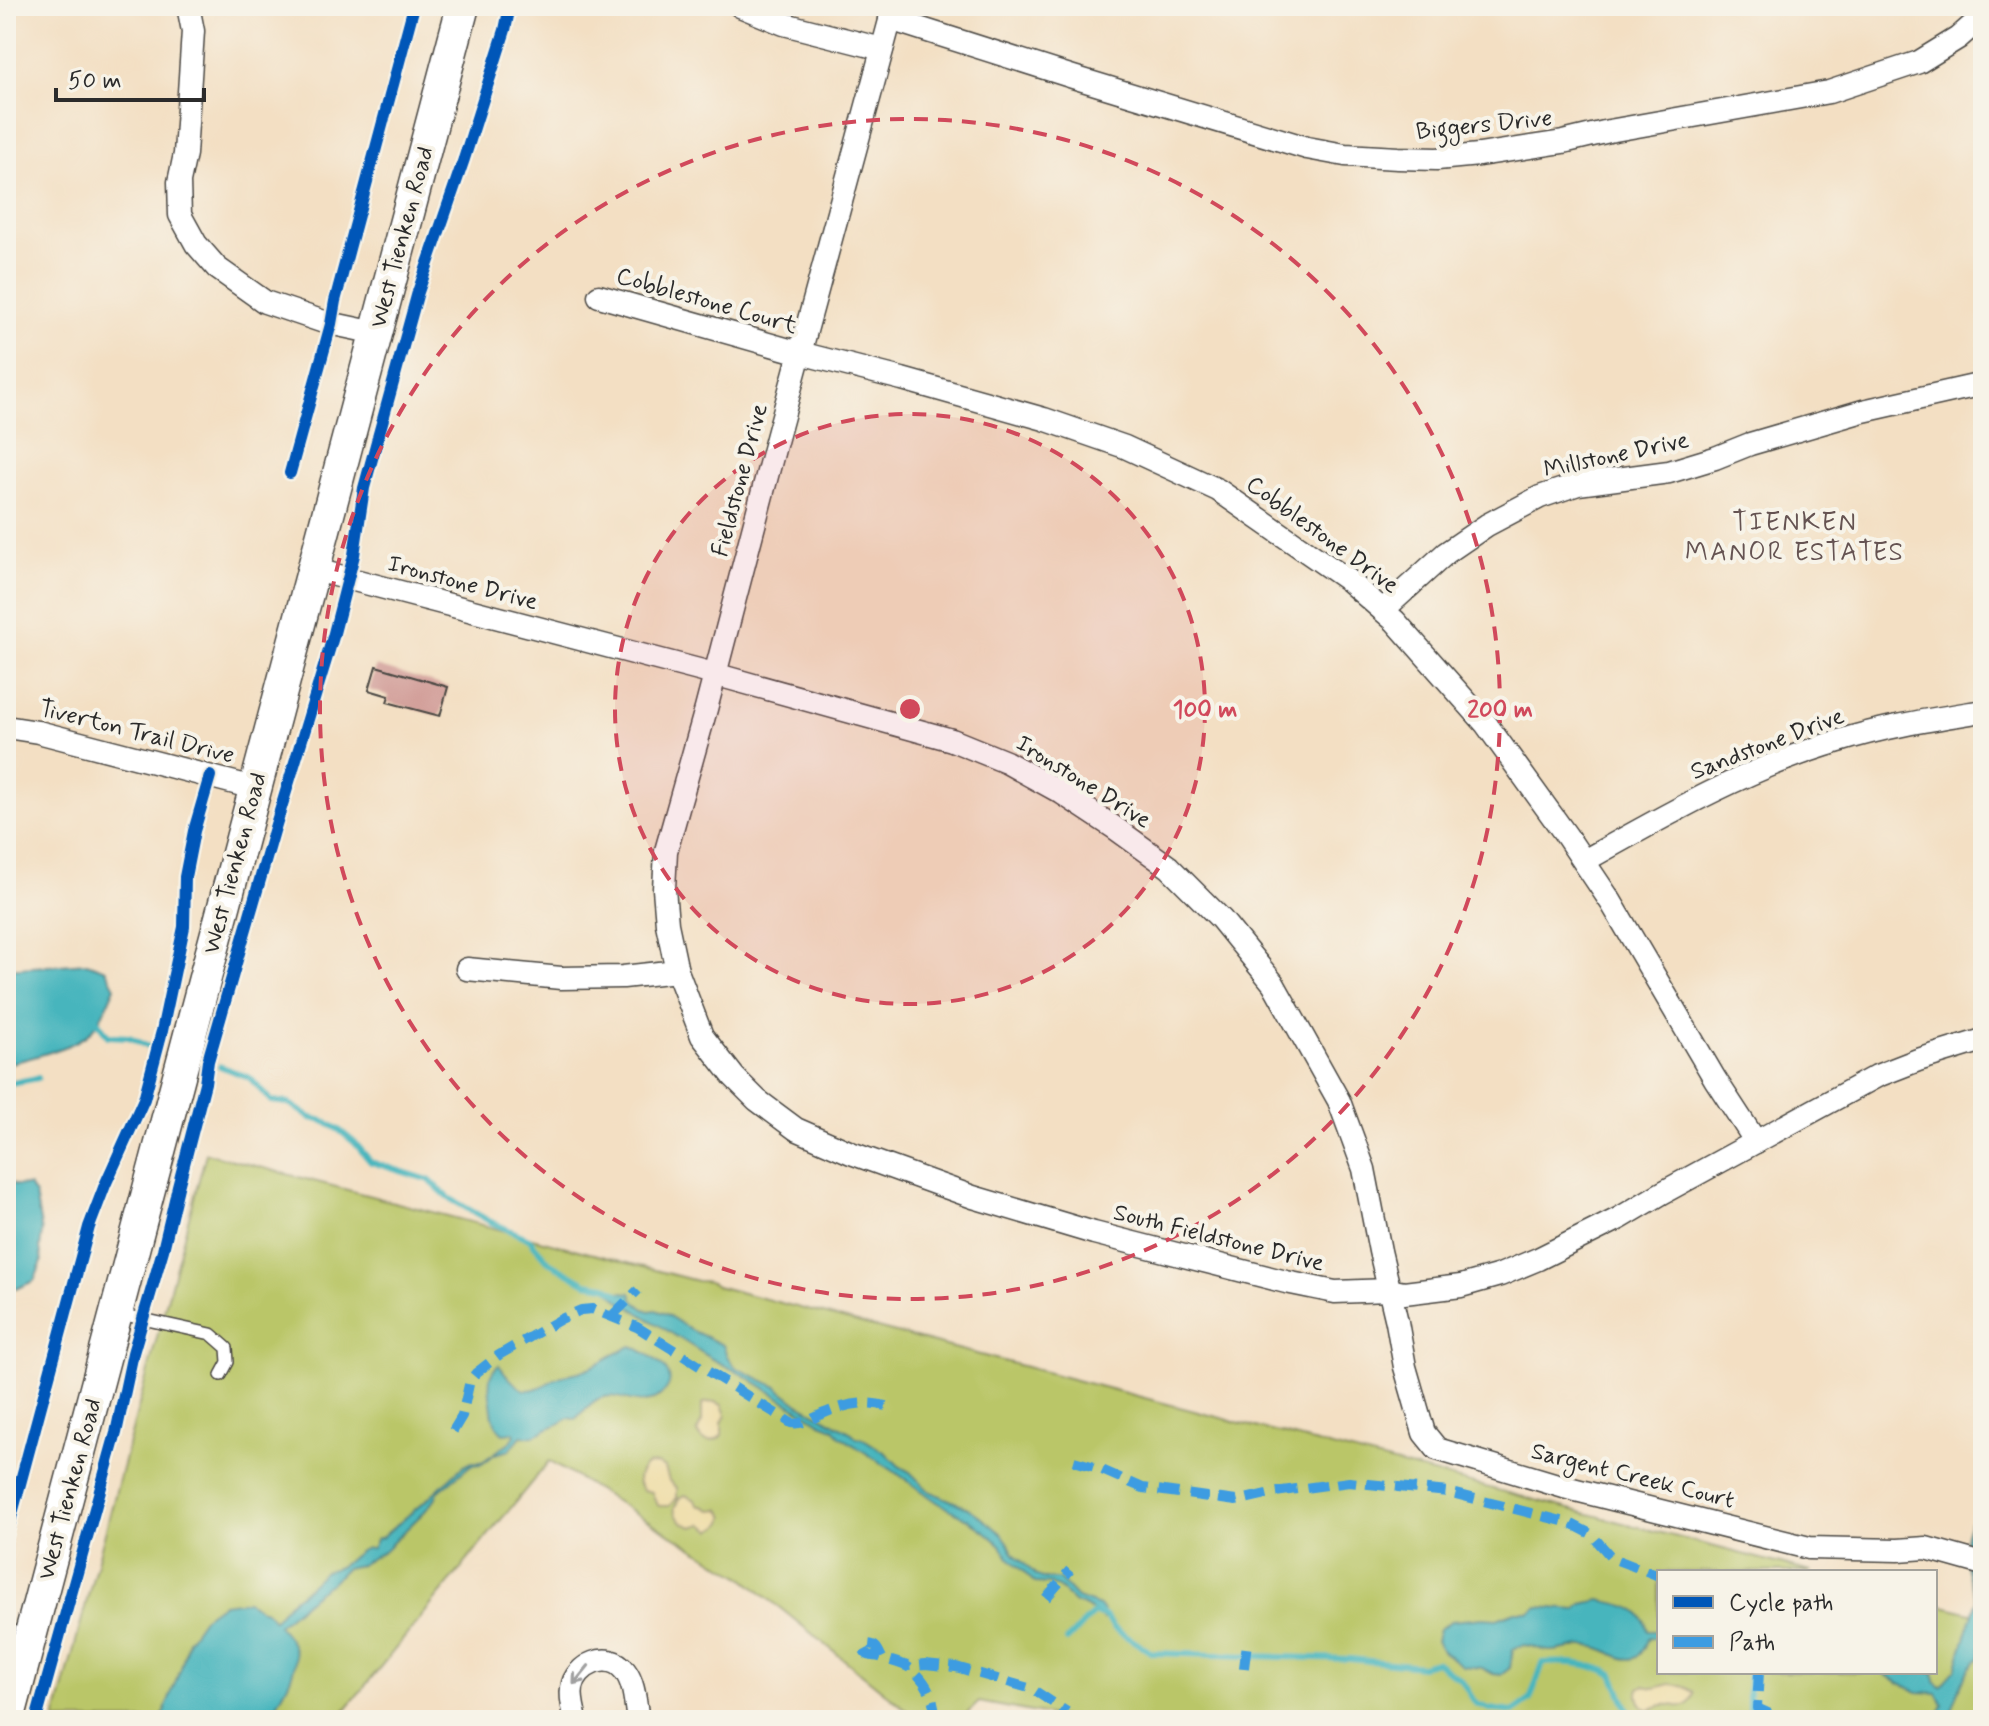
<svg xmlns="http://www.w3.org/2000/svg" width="1989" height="1726" font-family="Mynerve,sans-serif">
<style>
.green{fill:#bac668;stroke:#72784a;stroke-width:2}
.sand{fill:#eeda9e;stroke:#8c8264;stroke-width:2}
.water{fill:#46b5bd;stroke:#387074;stroke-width:2}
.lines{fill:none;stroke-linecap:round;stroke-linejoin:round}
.stream{stroke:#46b5bd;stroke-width:6}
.building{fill:#d29e99}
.lane-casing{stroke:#494642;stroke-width:14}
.street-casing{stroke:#494642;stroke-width:25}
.secondary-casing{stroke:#494642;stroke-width:35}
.lane{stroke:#fff;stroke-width:11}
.street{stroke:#fff;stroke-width:22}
.secondary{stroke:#fff;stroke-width:32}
.quiet{stroke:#3d9ce1;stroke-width:10;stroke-dasharray:20 10;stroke-linecap:butt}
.cycleway-casing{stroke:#f7f3e8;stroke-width:17}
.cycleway{stroke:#0057b8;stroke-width:12}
.oneway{stroke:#a0a0a0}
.ring{fill:none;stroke:#d1495b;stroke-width:4;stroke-dasharray:14 10}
.labels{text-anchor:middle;stroke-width:8;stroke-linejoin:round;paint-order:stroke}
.street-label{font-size:24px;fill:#2b2b2b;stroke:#f7f3e8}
.neighbourhood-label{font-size:26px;letter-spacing:2px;fill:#655352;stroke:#f7f3e8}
.centre{fill:#d1495b;stroke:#f7f3e8;stroke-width:4}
.ring-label{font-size:24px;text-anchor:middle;font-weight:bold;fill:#d1495b;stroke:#f7f3e8;stroke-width:8;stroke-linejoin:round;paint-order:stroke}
</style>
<rect width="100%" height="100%" fill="#f7f3e8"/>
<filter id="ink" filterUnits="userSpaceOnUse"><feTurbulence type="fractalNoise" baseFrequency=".0125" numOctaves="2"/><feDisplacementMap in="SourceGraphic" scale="16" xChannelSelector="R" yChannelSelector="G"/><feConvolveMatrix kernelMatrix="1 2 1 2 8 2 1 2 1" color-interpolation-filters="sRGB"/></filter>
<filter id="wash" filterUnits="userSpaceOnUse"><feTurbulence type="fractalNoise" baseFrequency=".006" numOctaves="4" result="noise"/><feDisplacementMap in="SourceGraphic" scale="32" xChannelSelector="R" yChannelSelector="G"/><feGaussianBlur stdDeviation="1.8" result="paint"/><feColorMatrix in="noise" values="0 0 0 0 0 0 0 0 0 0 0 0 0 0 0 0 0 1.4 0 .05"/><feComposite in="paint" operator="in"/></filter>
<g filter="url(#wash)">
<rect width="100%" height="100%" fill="#f3dfc3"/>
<path class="green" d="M206 1153 697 1281C705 1281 711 1281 716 1286L1811 1572H1659V1672H1935V1604L1983 1616V1720H1073L979 1702 960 1720H919L743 1578 549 1461 337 1720H55Z"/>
<g class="sand">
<path d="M715 1402 722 1405 726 1415 722 1423V1435C714 1444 702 1444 697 1432L702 1421V1406L704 1403Z"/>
<path d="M657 1464 665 1468 669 1481 677 1488V1498L669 1506H659L656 1503 652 1492 643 1490C635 1481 637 1473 646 1465Z"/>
<path d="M685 1495 694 1499 699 1506H703L711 1510 720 1509C730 1517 721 1527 712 1530L702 1524 693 1527C682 1523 677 1519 674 1509L679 1498Z"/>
<path d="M1669 1684C1678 1685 1689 1686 1694 1694 1685 1715 1679 1703 1664 1705 1661 1705 1652 1709 1650 1710 1640 1707 1636 1697 1639 1688L1644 1686 1655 1688Z"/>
</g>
<g class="water">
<path d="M87 963 106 970 115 987C108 1002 102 1020 90 1032 75 1048 28 1059 6 1064V969Z"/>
<polygon points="6,1181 16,1185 29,1186 35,1195 42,1232 40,1248 42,1262 34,1281 18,1288 6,1287"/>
<polygon points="610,1291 631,1293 634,1301 644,1309 650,1311 656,1310 666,1314 691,1330 723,1345 727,1356 735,1367 777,1387 799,1404 852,1433 857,1438 862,1438 886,1453 899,1466 910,1472 929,1491 968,1508 977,1514 1002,1534 1008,1542 1013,1553 1037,1576 1045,1579 1059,1579 1077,1598 1099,1606 1104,1613 1103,1619 1086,1607 1075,1603 1061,1590 1051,1584 1035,1583 1008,1557 1001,1545 986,1532 969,1520 937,1502 898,1474 840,1436 834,1428 821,1423 747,1377 712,1359 619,1300"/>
<path d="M632 1346C650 1355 689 1375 658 1397 640 1411 618 1389 598 1399 590 1403 582 1413 575 1419L568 1418C561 1424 557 1425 549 1428 537 1434 535 1437 521 1436L510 1450 495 1454 482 1464 471 1465 438 1492 435 1499 425 1511 385 1550 360 1565 346 1568 331 1583 316 1593 278 1625C282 1631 290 1639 293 1646 302 1671 278 1700 268 1720H161L181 1668 188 1640 204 1617 222 1604 247 1601 267 1612 274 1620C282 1608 289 1602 300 1594 309 1587 315 1579 324 1572 329 1569 335 1569 341 1566 352 1559 358 1547 372 1548L377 1538H381L424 1502 462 1467 472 1462H482L511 1441 515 1435 514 1432 503 1433C490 1421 493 1411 490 1396 489 1383 488 1373 499 1365 504 1372 518 1390 526 1390 538 1391 551 1380 562 1376 570 1373 579 1373 587 1369 603 1362 616 1352 632 1346Z"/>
<path d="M1983 1505V1514L1974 1527 1972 1546 1981 1598 1980 1657C1961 1672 1958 1698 1948 1720H1937L1943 1704 1937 1693 1917 1692 1880 1672H1934L1935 1681 1941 1686C1948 1681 1949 1674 1956 1669L1977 1600C1968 1579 1960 1550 1968 1528 1971 1519 1977 1512 1983 1505Z"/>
<path d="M1600 1600C1621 1604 1644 1607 1648 1631H1659V1638L1649 1637C1646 1645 1643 1654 1635 1658 1624 1662 1609 1651 1599 1648 1582 1642 1566 1651 1549 1651 1533 1650 1529 1640 1513 1649L1510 1668 1501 1675 1493 1674 1482 1668 1463 1666 1443 1652 1436 1641 1439 1629 1451 1621 1483 1618 1497 1619 1515 1612H1530L1538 1607 1576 1610 1582 1604Z"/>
</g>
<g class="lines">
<g class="stream">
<polyline points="98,1022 108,1036 129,1037 153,1049"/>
<polyline points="220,1066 250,1078 271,1101 288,1103 311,1118 324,1121 339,1130 355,1143 371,1162 429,1180 449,1198 491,1222 529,1239 549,1262 586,1283 606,1286 620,1295"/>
<polyline points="6,1084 38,1078"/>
<path d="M1067 1640 1094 1613 1105 1616 1115 1629 1152 1653 1350 1659 1422 1666 1436 1662 1461 1680 1476 1704 1490 1709 1513 1712 1530 1700 1543 1663C1568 1661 1591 1663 1613 1674L1632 1720"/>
<polyline points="1749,1672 1749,1720"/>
</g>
</g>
<g id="blocks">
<polygon class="building" points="376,666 448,687 440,716 387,702 389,696 369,690"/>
</g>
</g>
<g filter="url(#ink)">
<use href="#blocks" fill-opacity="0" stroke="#494642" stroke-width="2"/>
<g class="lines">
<g class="lane-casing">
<polyline id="lane" points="120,1314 211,1334 227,1348 228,1362 221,1375"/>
</g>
<g class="street-casing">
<g id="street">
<polyline points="188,6 193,31 185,154 179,182 180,215 196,244 217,268 265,302 324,322 376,333"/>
<polyline points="740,6 784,24 882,49"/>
<polyline points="894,6 774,449 706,709 666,851 664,889 667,924 677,971 702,1036 734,1077 757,1100 796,1129 851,1153 973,1197 1094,1233 1286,1282 1335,1292 1389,1290 1404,1293 1461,1286 1500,1275 1538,1259 1620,1218 1662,1193 1877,1076 1918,1060 1983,1040"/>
<polyline points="890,19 1073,77 1307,148 1345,155 1398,158 1437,159 1479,155 1563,142 1609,131 1829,92 1919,62 1958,38 1983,16"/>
<polyline points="599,296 800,353 902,379 1044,419 1125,447 1218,490 1349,581 1395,621 1486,724 1566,835 1611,902 1715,1079 1756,1142"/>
<polyline points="312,569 714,674 952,740 1006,762 1062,793 1115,828 1169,867 1221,919 1273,983 1339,1101 1364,1169 1380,1251 1397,1322 1405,1367 1424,1433 1437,1449 1564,1487 1809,1548 1898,1550 1926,1548 1983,1564"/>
<polyline points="1383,610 1446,553 1487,525 1540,497 1578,484 1669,472 1715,458 1750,444 1863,411 1983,384"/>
<polyline points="6,727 38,732 254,788"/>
<path d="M1584 861C1666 815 1747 768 1839 741 1886 726 1934 719 1983 711"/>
<polyline points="467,969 561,978 623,977 677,971"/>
<path d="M576 1720C574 1710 570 1699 572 1688 575 1665 609 1649 625 1671 635 1684 635 1704 638 1720"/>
</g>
</g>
<g class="secondary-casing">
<polyline id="secondary" points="8,1720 463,6"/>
</g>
<use href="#lane" class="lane"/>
<use href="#street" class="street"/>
<use href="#secondary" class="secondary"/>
<g class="quiet">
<polyline points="612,1316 638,1290"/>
<path d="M453 1431 462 1416 470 1380 476 1373 499 1355 561 1319 581 1310 592 1309 637 1327 791 1423C802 1425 812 1419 822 1414 844 1405 863 1400 886 1406"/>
<polyline points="1074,1461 1095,1467 1143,1488 1236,1501 1275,1492 1349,1482 1448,1492 1570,1523 1591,1534 1612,1558 1659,1576"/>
<polyline points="1046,1598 1070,1570"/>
<polyline points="1244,1668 1247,1643"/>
<polyline points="1759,1672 1757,1708 1783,1720"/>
<path d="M935 1720C936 1700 926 1678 908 1667 901 1663 890 1661 882 1658 878 1650 877 1644 867 1644L863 1648C868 1660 874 1654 882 1658L908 1666 925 1664 956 1667 1032 1689 1067 1712"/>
</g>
<g class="cycleway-casing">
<g id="cycleway">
<polyline points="290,473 331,324 335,301 414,6"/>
<polyline points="6,1536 89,1227 105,1185 144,1099 162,1031 184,927 185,877 194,831 210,776"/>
<polyline points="36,1720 116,1433 133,1353 163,1250 178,1187 205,1083 208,1061 274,831 333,637 354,555 364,488 418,292 464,159 505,30 510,6"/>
</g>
</g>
<use href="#cycleway" class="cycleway"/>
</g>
<defs><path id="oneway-shaft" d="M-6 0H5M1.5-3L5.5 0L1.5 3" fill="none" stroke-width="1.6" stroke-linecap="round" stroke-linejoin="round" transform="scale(2)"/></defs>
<use class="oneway" href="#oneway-shaft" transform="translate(581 1675) rotate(129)"/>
</g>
<circle cx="910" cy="709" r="295" fill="#d1495b" fill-opacity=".12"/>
<g class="ring">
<circle cx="910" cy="709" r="295"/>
<circle cx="910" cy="709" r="590"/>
</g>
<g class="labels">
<g class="street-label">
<text transform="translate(1484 124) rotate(-6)" y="8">Biggers Drive</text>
<text transform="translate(401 237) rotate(-75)" y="8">West Tienken Road</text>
<text transform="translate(707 300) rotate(16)" y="8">Cobblestone Court</text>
<text transform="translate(1616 454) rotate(-12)" y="8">Millstone Drive</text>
<text transform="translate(739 480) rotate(-75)" y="8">Fieldstone Drive</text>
<text transform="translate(1323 534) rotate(36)" y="8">Cobblestone Drive</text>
<text transform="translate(463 582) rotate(15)" y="8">Ironstone Drive</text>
<text transform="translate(137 731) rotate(14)" y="8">Tiverton Trail Drive</text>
<text transform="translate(1767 743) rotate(-21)" y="8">Sandstone Drive</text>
<text transform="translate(1084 781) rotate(32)" y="8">Ironstone Drive</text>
<text transform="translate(234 863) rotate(-75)" y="8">West Tienken Road</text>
<text transform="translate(1219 1237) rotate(14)" y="8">South Fieldstone Drive</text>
<text transform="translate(1633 1475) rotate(14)" y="8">Sargent Creek Court</text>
<text transform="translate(69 1489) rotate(-75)" y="8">West Tienken Road</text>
</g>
<g class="neighbourhood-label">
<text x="1795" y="530">TIENKEN<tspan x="1795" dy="30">MANOR ESTATES</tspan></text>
</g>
</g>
<circle cx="910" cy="709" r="12" class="centre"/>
<g class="ring-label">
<text x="1205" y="717">100 m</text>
<text x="1500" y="717">200 m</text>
</g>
<rect width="1989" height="1726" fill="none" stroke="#f7f3e8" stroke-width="32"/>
<rect x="1657" y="1570" width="280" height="104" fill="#f7f3e8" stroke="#a5a39c" stroke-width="2"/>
<rect x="1673" y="1596" width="40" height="12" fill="#0057b8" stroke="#a5a39c" stroke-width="2"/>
<text x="1729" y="1610" font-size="24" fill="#2b2b2b">Cycle path</text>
<rect x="1673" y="1636" width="40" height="12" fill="#3d9ce1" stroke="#a5a39c" stroke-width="2"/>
<text x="1729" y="1650" font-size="24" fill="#2b2b2b">Path</text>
<path d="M56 88v12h148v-12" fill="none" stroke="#2b2b2b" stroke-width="4"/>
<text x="68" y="88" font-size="24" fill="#2b2b2b" stroke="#f7f3e8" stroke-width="6" paint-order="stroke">50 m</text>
</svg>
